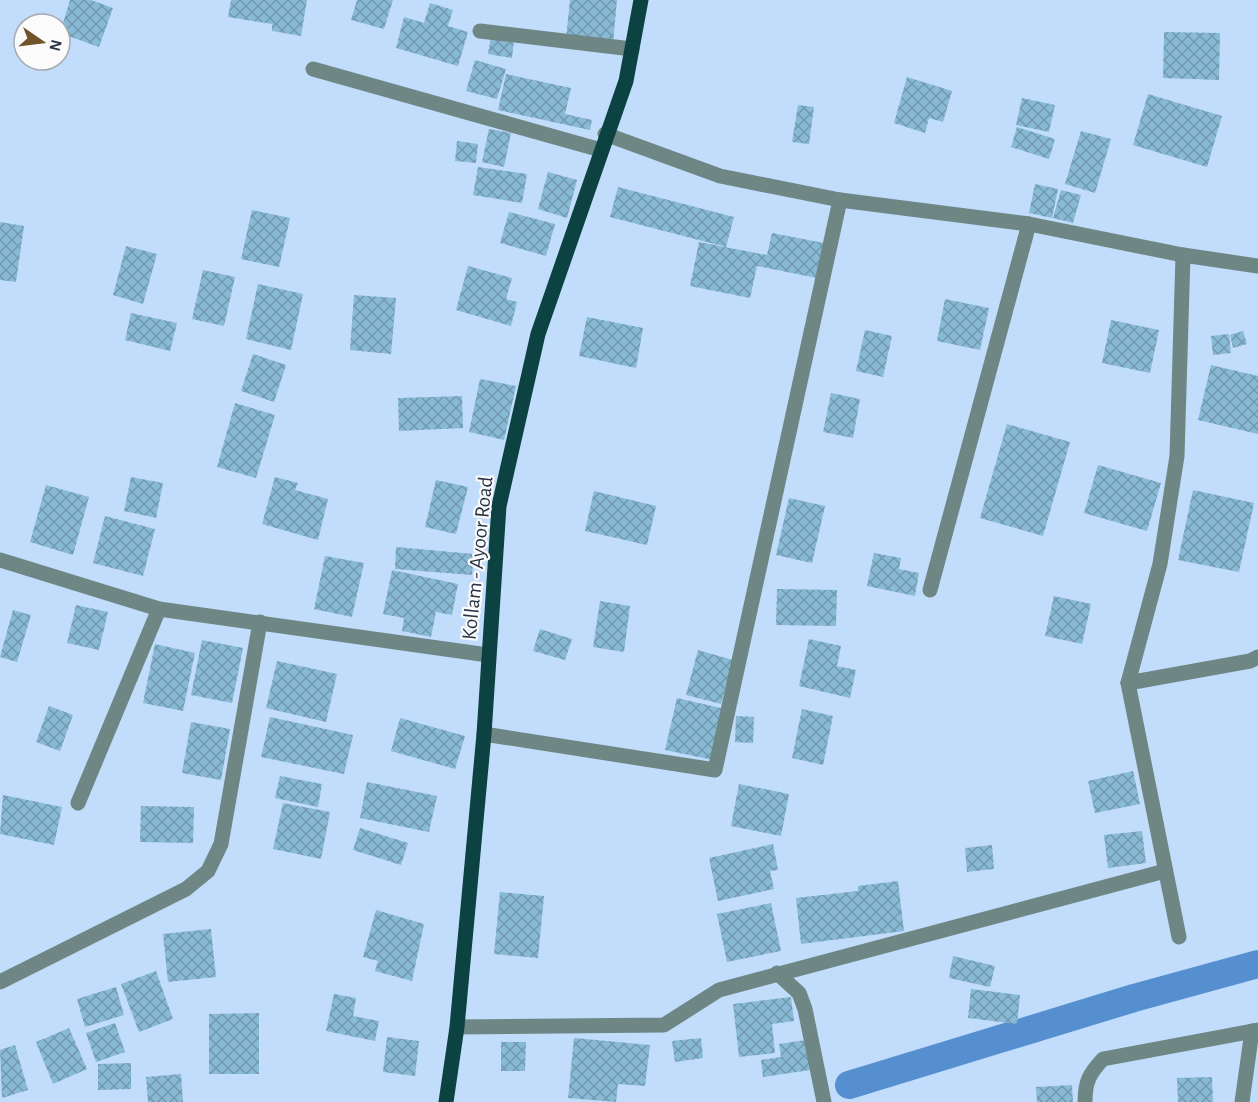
<svg xmlns="http://www.w3.org/2000/svg" width="1258" height="1102" font-family="'Alegreya Sans',sans-serif">
<style>
.lines{fill:none;stroke-linecap:round;stroke-linejoin:round}
.canal{stroke:#558fcf;stroke-width:28}
.building{fill:url(#building-cross-hatch)}
.minor{stroke:#6e8785;stroke-width:15}
.major{stroke:#0c4342;stroke-width:15}
.labels{text-anchor:middle;stroke-width:4.5;stroke-linejoin:round;paint-order:stroke}
.street-label{font-size:21px;fill:#273443;stroke:#fbfbfb}
</style>
<defs>
<pattern id="building-cross-hatch" width="8" height="8" patternUnits="userSpaceOnUse" patternTransform="scale(1.5)"><rect width="8" height="8" fill="#89bad5"/><path d="M0 0l8 8M0 8l8-8" fill="none" stroke="#7098ae"/></pattern>
</defs>
<rect width="100%" height="100%" fill="#c2ddfc"/>
<g class="lines">
<polyline class="canal" points="849,1085 1134,998 1258,964"/>
</g>
<g class="building">
<polygon points="70,0 91,0 113,8 99,47 60,33"/>
<polygon points="231,0 307,0 301,36 272,31 272,24 228,17"/>
<polygon points="357,0 393,0 384,29 351,20"/>
<polygon points="570,0 617,0 613,43 566,39"/>
<polygon points="430,3 453,10 448,26 468,32 458,66 396,48 404,17 424,23"/>
<polygon points="1164,32 1220,33 1219,80 1163,78"/>
<polygon points="491,36 514,40 512,58 488,54"/>
<polygon points="475,60 506,69 497,99 466,91"/>
<polygon points="506,74 571,88 565,114 592,120 590,130 498,110"/>
<polygon points="907,77 952,91 943,122 929,118 925,133 894,123"/>
<polygon points="1148,94 1222,116 1207,167 1133,145"/>
<polygon points="1022,98 1055,105 1049,132 1016,125"/>
<polygon points="798,105 814,107 809,144 792,142"/>
<polygon points="1017,127 1055,139 1049,159 1011,147"/>
<polygon points="489,129 511,133 504,167 482,162"/>
<polygon points="1081,131 1111,139 1095,193 1065,184"/>
<polygon points="457,141 478,144 476,163 455,161"/>
<polygon points="478,167 527,174 522,203 473,195"/>
<polygon points="548,172 577,180 567,218 538,209"/>
<polygon points="1035,184 1058,189 1052,218 1029,213"/>
<polygon points="618,187 734,217 726,247 610,217"/>
<polygon points="1061,190 1081,195 1073,223 1053,218"/>
<polygon points="252,210 290,218 279,267 241,259"/>
<polygon points="509,212 555,224 546,256 500,243"/>
<polygon points="0,222 24,226 16,282 0,280"/>
<polygon points="772,233 824,243 817,278 757,266 750,298 690,286 699,242 767,255"/>
<polygon points="126,246 157,254 143,304 113,295"/>
<polygon points="468,266 512,278 506,299 517,302 511,326 456,310"/>
<polygon points="203,270 235,277 224,326 192,319"/>
<polygon points="258,284 303,294 291,350 246,339"/>
<polygon points="354,295 396,298 391,354 350,350"/>
<polygon points="945,299 989,308 980,350 937,341"/>
<polygon points="131,313 177,323 170,351 125,340"/>
<polygon points="587,317 643,328 636,368 579,356"/>
<polygon points="1111,320 1159,330 1150,373 1102,363"/>
<polygon points="865,330 892,336 883,377 856,371"/>
<polygon points="1243,331 1247,344 1233,348 1230,335"/>
<polygon points="1229,334 1231,353 1213,355 1211,336"/>
<polygon points="253,354 286,365 274,402 241,391"/>
<polygon points="1211,365 1258,376 1258,434 1198,420"/>
<polygon points="480,379 516,386 504,440 469,432"/>
<polygon points="831,393 860,399 853,438 823,432"/>
<polygon points="462,396 463,428 399,431 398,398"/>
<polygon points="235,403 275,415 256,478 217,467"/>
<polygon points="1007,424 1070,442 1043,536 980,518"/>
<polygon points="1098,465 1161,483 1147,531 1084,513"/>
<polygon points="131,477 163,483 156,518 124,511"/>
<polygon points="275,477 298,483 295,490 328,499 318,540 262,524"/>
<polygon points="436,480 468,487 456,534 425,527"/>
<polygon points="46,485 89,497 73,555 30,542"/>
<polygon points="1193,490 1254,503 1239,572 1178,560"/>
<polygon points="594,491 656,506 647,545 585,531"/>
<polygon points="789,498 825,506 812,563 776,555"/>
<polygon points="105,516 155,529 143,576 93,563"/>
<polygon points="396,547 474,554 472,575 395,569"/>
<polygon points="874,553 901,558 899,569 919,573 915,596 867,586"/>
<polygon points="325,556 364,563 352,617 314,609"/>
<polygon points="392,570 458,584 452,615 436,612 431,637 402,631 404,618 383,614"/>
<polygon points="777,589 837,590 836,626 776,625"/>
<polygon points="1054,596 1091,604 1082,644 1045,636"/>
<polygon points="600,601 630,606 624,652 593,647"/>
<polygon points="76,605 108,612 99,650 67,643"/>
<polygon points="13,610 31,615 17,662 0,657"/>
<polygon points="540,629 572,639 565,660 533,651"/>
<polygon points="809,639 841,646 837,666 856,670 850,698 799,686"/>
<polygon points="202,640 243,648 232,703 191,695"/>
<polygon points="155,644 195,653 183,711 143,703"/>
<polygon points="698,650 733,660 721,704 686,695"/>
<polygon points="277,661 337,674 326,722 266,708"/>
<polygon points="677,698 725,709 713,760 665,750"/>
<polygon points="49,706 73,715 60,751 36,742"/>
<polygon points="802,709 833,716 823,765 792,758"/>
<polygon points="736,716 754,717 753,743 735,742"/>
<polygon points="270,717 353,735 344,774 261,757"/>
<polygon points="400,718 465,736 455,769 391,751"/>
<polygon points="191,722 230,729 221,780 182,773"/>
<polygon points="1133,771 1140,804 1095,813 1088,781"/>
<polygon points="280,776 322,784 318,807 275,798"/>
<polygon points="367,782 437,796 429,832 360,818"/>
<polygon points="739,784 789,794 781,836 731,826"/>
<polygon points="3,795 62,807 54,845 0,834"/>
<polygon points="283,803 330,812 321,859 273,849"/>
<polygon points="141,806 194,807 193,843 140,842"/>
<polygon points="360,828 408,843 401,865 353,850"/>
<polygon points="1142,831 1146,863 1108,868 1104,835"/>
<polygon points="773,844 778,870 770,871 774,889 718,901 709,858"/>
<polygon points="992,845 994,869 967,872 965,848"/>
<polygon points="898,881 904,931 801,944 796,898 858,891 858,886"/>
<polygon points="500,892 544,896 538,958 494,954"/>
<polygon points="771,903 781,951 727,962 717,914"/>
<polygon points="376,910 424,924 412,981 375,971 378,961 363,957"/>
<polygon points="211,929 216,977 168,982 163,934"/>
<polygon points="953,956 995,966 990,987 949,978"/>
<polygon points="156,971 173,1019 139,1032 121,984"/>
<polygon points="116,987 124,1015 85,1027 77,999"/>
<polygon points="971,989 1020,995 1017,1024 968,1018"/>
<polygon points="334,994 356,998 353,1016 379,1021 375,1041 326,1031"/>
<polygon points="791,997 794,1021 772,1024 775,1053 739,1057 733,1004"/>
<polygon points="259,1013 259,1074 209,1074 209,1014"/>
<polygon points="115,1023 125,1052 96,1062 86,1033"/>
<polygon points="69,1028 87,1069 53,1084 36,1042"/>
<polygon points="387,1037 419,1041 415,1076 383,1072"/>
<polygon points="574,1038 650,1045 645,1086 618,1084 616,1102 568,1098"/>
<polygon points="701,1038 703,1058 675,1062 672,1041"/>
<polygon points="806,1040 810,1070 763,1077 761,1060 781,1057 779,1044"/>
<polygon points="501,1042 526,1042 525,1071 501,1071"/>
<polygon points="15,1045 28,1090 2,1098 0,1050"/>
<polygon points="131,1063 131,1089 98,1090 98,1064"/>
<polygon points="181,1074 183,1102 148,1102 146,1077"/>
<polygon points="1212,1077 1213,1102 1178,1102 1177,1078"/>
<polygon points="1072,1085 1073,1102 1037,1102 1036,1087"/>
</g>
<g class="lines">
<g class="minor">
<polyline points="480,31 632,49"/>
<polyline points="313,69 601,150"/>
<polyline points="605,134 720,176 840,200 1029,224 1183,255 1258,266"/>
<polyline points="0,560 159,609 488,655"/>
<polyline points="930,590 1029,224"/>
<polyline points="1128,683 1250,661 1258,657"/>
<polyline points="484,734 715,770 840,200"/>
<polyline points="78,803 159,609"/>
<polyline points="1179,937 1128,683 1160,564 1177,456 1183,255"/>
<polyline points="777,973 799,993 805,1009 824,1102"/>
<polyline points="0,982 186,889 208,871 221,844 260,622"/>
<polyline points="457,1027 664,1025 719,990 1165,871"/>
<path d="M1085 1102C1085 1082 1089 1074 1103 1059L1258 1030"/>
<polyline points="1242,1102 1252,1031"/>
</g>
<polyline class="major" points="446,1102 457,1027 484,734 499,506 538,334 626,81 641,0"/>
</g>
<g class="labels">
<g class="street-label">
<text transform="translate(477 558) rotate(-84)" y="7">Kollam - Ayoor Road</text>
</g>
</g>
<g transform="translate(42 42) rotate(104)"><circle r="28" fill="#fbfbfb" stroke="#a6abb1" stroke-width="1.5"/>
<path d="M0-4.5L10 22L0 15L-10 22Z" fill="#725228"/>
<text y="-9" font-size="16" font-weight="bold" text-anchor="middle" fill="#273443">N</text>
</g>
</svg>
